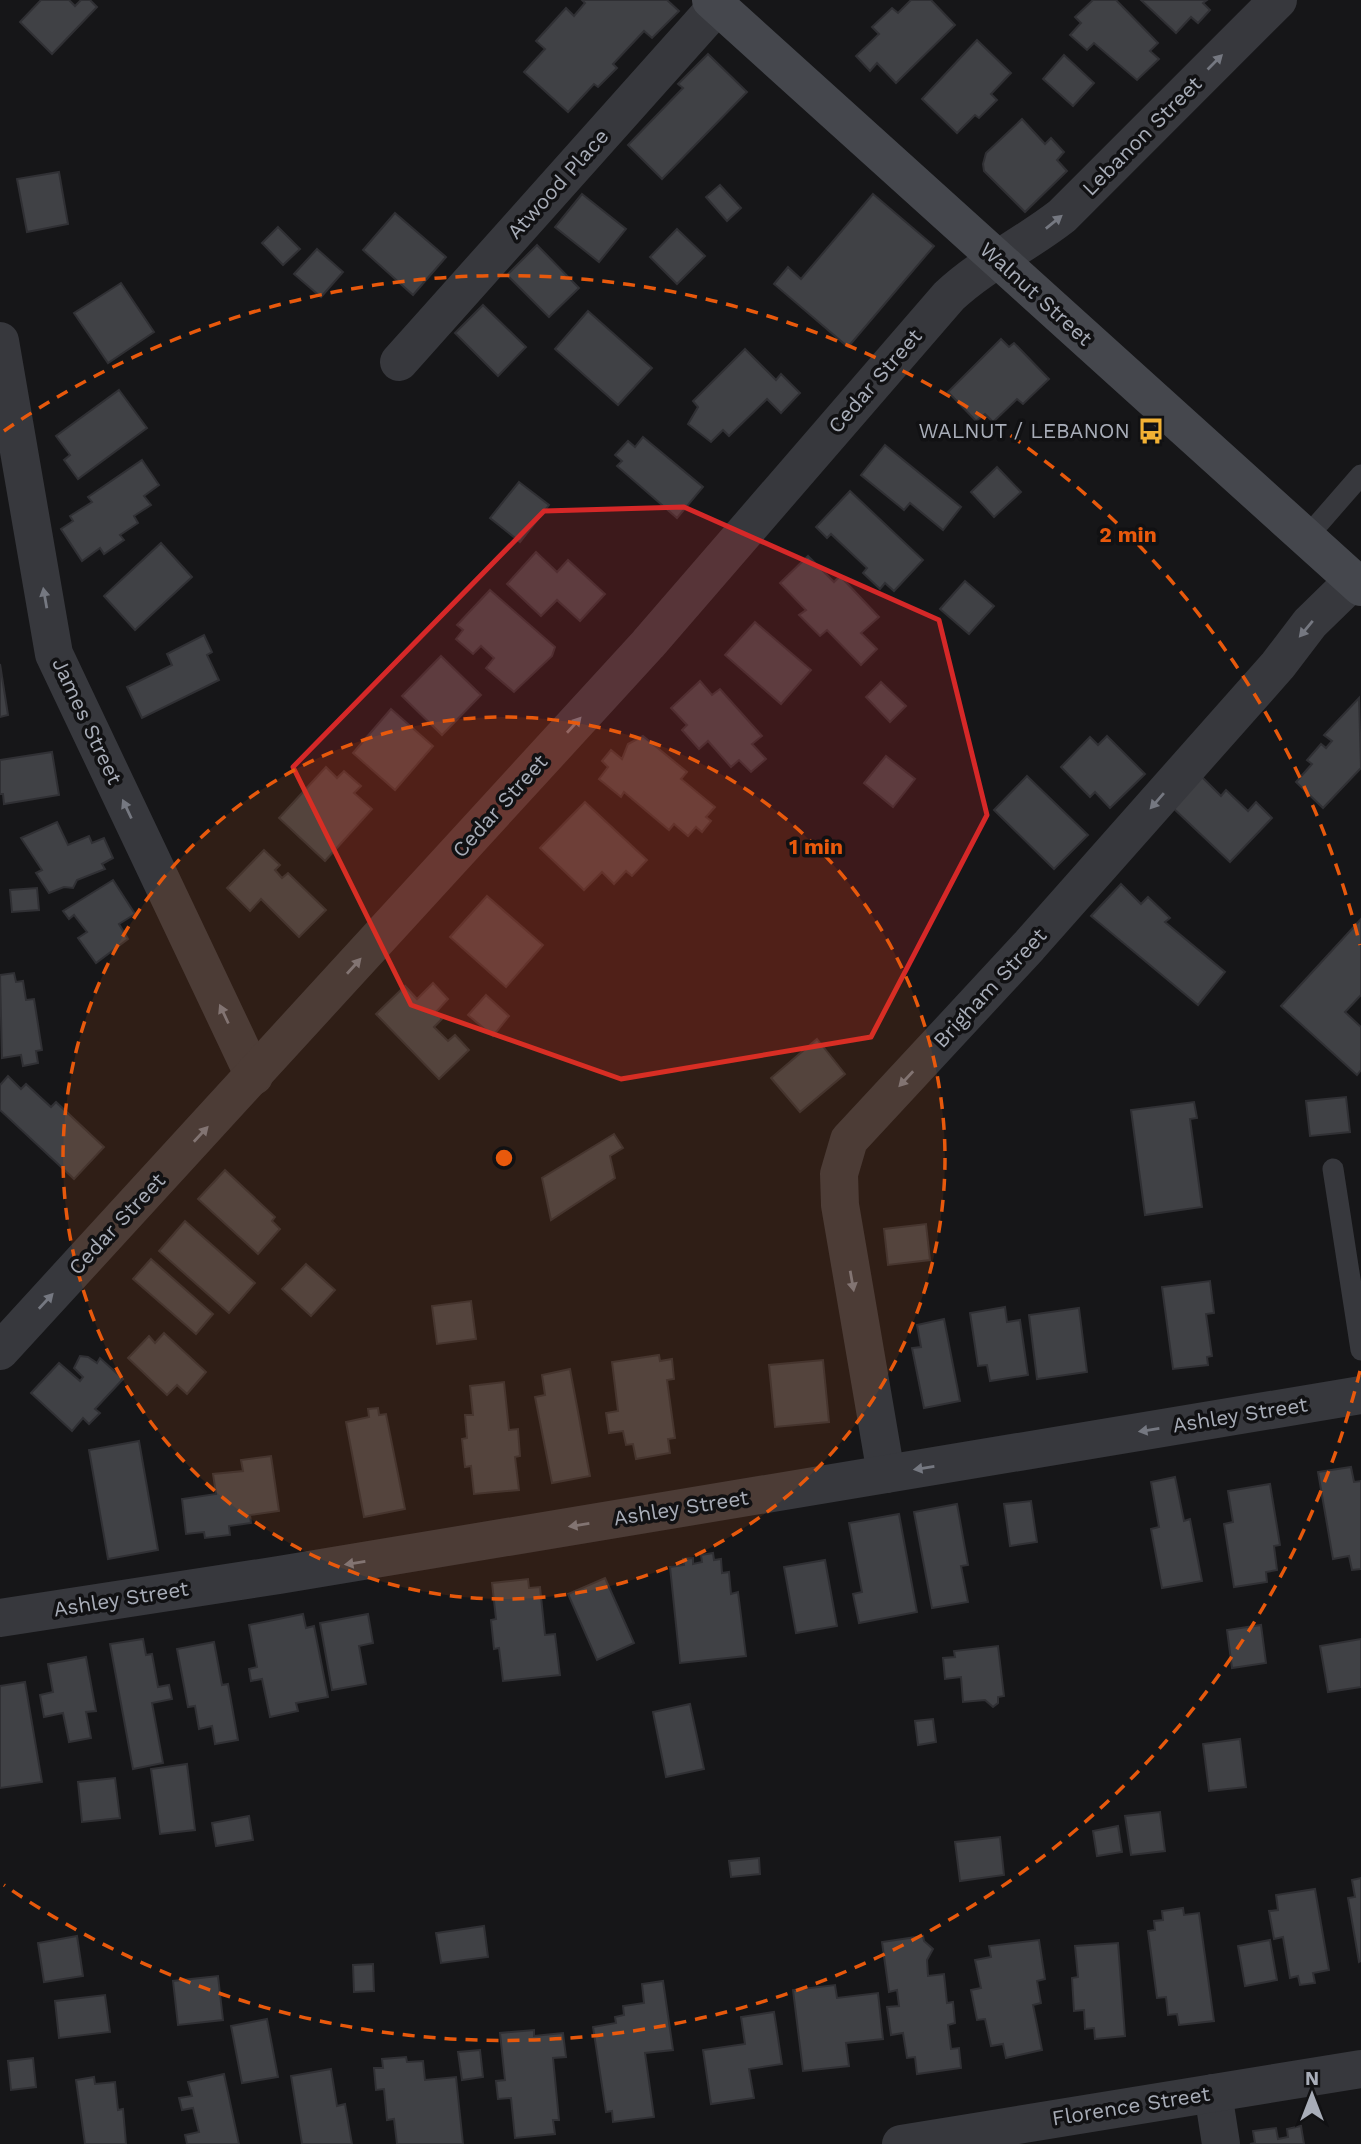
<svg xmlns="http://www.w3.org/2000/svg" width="1361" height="2144" font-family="'Work Sans',sans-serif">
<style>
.building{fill:#404145;stroke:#303034;stroke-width:2}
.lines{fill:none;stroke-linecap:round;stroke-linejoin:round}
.service{stroke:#37383d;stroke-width:21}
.minor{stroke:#37383d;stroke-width:38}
.secondary{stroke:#45474d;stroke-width:38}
.oneway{fill:#757881}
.marked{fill:#d62828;fill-opacity:0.2;stroke:#d62828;stroke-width:5;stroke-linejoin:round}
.ring{fill:none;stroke:#e8590c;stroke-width:3.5;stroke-dasharray:12 9}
.labels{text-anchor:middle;stroke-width:7;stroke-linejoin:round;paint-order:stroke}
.street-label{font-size:21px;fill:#a8adb8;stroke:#111113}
.poi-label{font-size:21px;fill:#a8adb8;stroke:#111113;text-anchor:end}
.centre{fill:#e8590c;stroke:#111113;stroke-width:3.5}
.ring-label{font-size:21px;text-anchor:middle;font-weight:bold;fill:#e8590c;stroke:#111113;stroke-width:7;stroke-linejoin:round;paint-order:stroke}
</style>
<rect width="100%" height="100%" fill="#161618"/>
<g class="building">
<polygon points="41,0 69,0 75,6 81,0 90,0 97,7 52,54 20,22"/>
<polygon points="582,0 667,0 679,11 652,38 644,31 613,64 617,68 598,87 594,84 568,112 524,72 545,49 536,41 566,8 574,16 585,3"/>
<polygon points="911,0 931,0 955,25 896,83 877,63 870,71 856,56 879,34 872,27 892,8 898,13"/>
<polygon points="1093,0 1116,0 1158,43 1150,51 1159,59 1137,80 1094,43 1087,50 1070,35 1081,23 1075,17"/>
<polygon points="1141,0 1207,0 1203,3 1210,10 1198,23 1191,17 1176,33"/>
<polygon points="977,40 1011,73 991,94 997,100 979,118 975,115 957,133 922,99"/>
<polygon points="708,54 747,92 662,179 628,145 683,88 678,84"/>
<polygon points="1064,55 1094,83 1073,106 1043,79"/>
<polygon points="1022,119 1045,144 1051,138 1064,152 1057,160 1067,171 1025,212 984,171 983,164 986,153"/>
<polygon points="59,172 68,224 27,232 17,179"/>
<polygon points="720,185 741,208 727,221 706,197"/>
<polygon points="582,194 626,229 599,262 555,227"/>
<polygon points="873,194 934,246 848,347 774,284 788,267 801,279"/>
<polygon points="395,213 446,257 413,295 363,250"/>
<polygon points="278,227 300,249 283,265 262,243"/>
<polygon points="677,229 705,256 677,284 650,257"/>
<polygon points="537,245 579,288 549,317 507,275"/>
<polygon points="317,249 343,272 321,297 294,274"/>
<polygon points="121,283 154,332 108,363 74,313"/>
<polygon points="483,305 526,347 498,376 455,333"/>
<polygon points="588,311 652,368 618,405 555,349"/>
<polygon points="1001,339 1009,347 1014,343 1049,379 1023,404 1017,399 993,422 985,414 976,421 948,392"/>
<polygon points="745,349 776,380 781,374 800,393 781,413 767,399 729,436 723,430 711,442 688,424 698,407 693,401"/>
<polygon points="119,390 147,428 78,479 64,460 70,455 56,436"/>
<polygon points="643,437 703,487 677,518 617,466 622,461 615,455 628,441 635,447"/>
<polygon points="885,445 961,507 943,530 910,503 904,510 861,475"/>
<polygon points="142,460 159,485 144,496 151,505 134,516 138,523 120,535 124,540 104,554 100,548 82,561 61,529 73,521 70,516 92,502 88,497"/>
<polygon points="997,467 1021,492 994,517 971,492"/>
<polygon points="519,482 549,505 520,542 490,518"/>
<polygon points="850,491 923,560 894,591 885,583 880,589 863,573 867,568 831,534 827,538 816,527"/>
<polygon points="161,543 192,577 135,630 104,596"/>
<polygon points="536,552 557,572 568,560 605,594 580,621 557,600 541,616 507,584"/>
<polygon points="808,556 834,582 840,576 879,617 861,633 877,649 861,665 827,630 820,636 799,615 806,610 780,583"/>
<polygon points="965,581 994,606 969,634 940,609"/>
<polygon points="490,590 555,647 552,656 514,692 486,668 494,658 481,646 473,654 456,639 463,630 457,625"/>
<polygon points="755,622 811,670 781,704 725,655"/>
<polygon points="204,635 212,652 207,655 219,680 142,718 127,687 172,665 167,654"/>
<polygon points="441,656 481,695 442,735 402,696"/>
<polygon points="0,664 8,715 0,717"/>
<polygon points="700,681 712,695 720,689 762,736 752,744 766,759 751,772 739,760 731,767 708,741 699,749 682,730 687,725 671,708"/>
<polygon points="881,682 906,706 890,722 866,697"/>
<polygon points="1359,698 1361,768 1323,808 1296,782 1312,764 1307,760 1321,744 1326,748 1332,741 1324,735"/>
<polygon points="391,709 433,746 395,790 353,753"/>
<polygon points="643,736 687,772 681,779 715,807 706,817 711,821 702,832 696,827 688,836 674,824 669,830 624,792 621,797 599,779 608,767 602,761 611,750 622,759 628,744"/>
<polygon points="1107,736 1145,774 1110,808 1095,792 1090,797 1061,767 1090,737 1098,745"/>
<polygon points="52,752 59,795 4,804 3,794 0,794 0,760"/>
<polygon points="886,756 915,779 893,807 864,783"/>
<polygon points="326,767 337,778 344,771 361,786 354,793 372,809 325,861 279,818"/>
<polygon points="1027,776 1088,835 1054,869 994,810"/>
<polygon points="1201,776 1221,796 1226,790 1248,811 1256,802 1272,818 1230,862 1172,807"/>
<polygon points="585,802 647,860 632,876 626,871 614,884 602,872 584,890 540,848"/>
<polygon points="57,822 68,845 89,836 92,843 104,838 113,858 102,864 105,869 77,880 73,888 64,887 49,893 36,873 42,870 21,838"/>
<polygon points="264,850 280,865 275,870 282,878 288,873 326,910 299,937 261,899 250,911 227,888"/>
<polygon points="113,880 135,914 119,924 128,939 96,963 78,938 87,932 74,915 69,919 63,911"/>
<polygon points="1121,884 1141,904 1148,897 1170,918 1165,922 1225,972 1198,1005 1091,916"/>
<polygon points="37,888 39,910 12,912 10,890"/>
<polygon points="487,896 543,945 506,987 450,937"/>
<polygon points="1361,919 1361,995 1345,1012 1361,1027 1361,1070 1357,1075 1281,1006"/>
<polygon points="14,973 16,982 23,981 26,1000 34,999 42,1050 36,1051 38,1063 23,1066 21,1055 2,1058 0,975"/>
<polygon points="433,983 448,999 436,1012 442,1019 434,1027 448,1041 455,1035 469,1050 439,1079 376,1014 405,986 417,999"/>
<polygon points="486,995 509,1016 493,1036 468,1015"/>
<polygon points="817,1039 845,1074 800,1112 771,1078"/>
<polygon points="8,1076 21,1089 26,1084 51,1107 56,1102 104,1147 74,1179 0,1110 0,1085"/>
<polygon points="1346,1097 1350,1132 1310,1136 1306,1101"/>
<polygon points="1194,1102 1197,1118 1190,1119 1202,1207 1145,1215 1131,1110"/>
<polygon points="614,1134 623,1148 610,1156 615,1178 551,1220 542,1178"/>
<polygon points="225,1170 275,1217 272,1221 280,1229 258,1254 198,1199"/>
<polygon points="185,1221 255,1283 229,1313 159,1251"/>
<polygon points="926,1224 930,1260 888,1265 884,1229"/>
<polygon points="151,1259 213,1314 196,1334 133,1279"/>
<polygon points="306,1264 335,1290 311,1316 282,1289"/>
<polygon points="1210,1281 1214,1313 1206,1314 1212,1356 1207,1357 1208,1365 1173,1369 1162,1287"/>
<polygon points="471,1301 476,1339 437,1344 432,1306"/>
<polygon points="1005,1307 1007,1322 1020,1320 1028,1375 990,1381 987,1365 978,1366 970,1313"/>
<polygon points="1079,1308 1087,1372 1037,1379 1029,1315"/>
<polygon points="944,1319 960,1401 924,1408 912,1348 921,1347 917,1325"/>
<polygon points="164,1333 206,1372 187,1394 177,1385 167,1395 128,1358 149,1336 155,1343"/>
<polygon points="659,1355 660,1361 672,1359 674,1379 667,1380 675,1438 668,1439 670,1453 636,1459 633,1444 626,1445 623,1431 609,1433 606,1413 618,1411 612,1362"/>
<polygon points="80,1356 88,1357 97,1363 100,1358 123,1379 95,1409 100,1413 89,1424 83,1418 72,1431 31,1393 59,1363 80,1381 83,1377 74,1368"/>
<polygon points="823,1360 829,1422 775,1427 769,1365"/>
<polygon points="570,1369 590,1476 552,1483 535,1397 545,1395 542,1375"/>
<polygon points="504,1382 509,1430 518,1429 520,1456 515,1457 519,1490 474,1494 471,1466 465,1467 462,1439 467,1438 465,1415 473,1415 470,1386"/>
<polygon points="378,1408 379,1415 386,1414 405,1509 364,1517 346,1422 369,1417 368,1409"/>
<polygon points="139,1441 158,1550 108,1559 89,1450"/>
<polygon points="271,1456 279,1511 250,1515 251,1523 229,1526 230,1535 205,1538 204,1532 186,1534 182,1499 216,1494 213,1474 243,1471 241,1460"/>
<polygon points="1351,1467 1354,1482 1361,1481 1361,1569 1352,1570 1349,1556 1333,1559 1318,1472"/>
<polygon points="1175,1477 1184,1521 1190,1519 1202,1581 1162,1588 1151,1529 1159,1527 1151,1482"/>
<polygon points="1270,1484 1280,1545 1274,1546 1277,1570 1266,1572 1267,1582 1234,1587 1224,1524 1233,1522 1228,1491"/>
<polygon points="1031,1501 1037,1542 1010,1546 1004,1504"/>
<polygon points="957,1504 968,1565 961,1566 968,1602 932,1608 914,1512"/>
<polygon points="899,1514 917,1612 859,1623 853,1594 862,1592 849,1523"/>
<polygon points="713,1553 714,1560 721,1559 722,1573 729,1572 731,1594 738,1592 746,1656 680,1663 670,1567 684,1565 683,1559 693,1558 693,1564 702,1562 701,1555"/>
<polygon points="825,1560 837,1626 796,1633 784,1567"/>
<polygon points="605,1578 634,1643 597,1660 568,1594"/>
<polygon points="528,1579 529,1588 540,1587 545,1635 555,1634 560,1675 503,1681 499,1648 494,1649 491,1620 496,1619 492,1583"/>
<polygon points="303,1614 306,1628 314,1626 328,1697 296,1703 298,1711 270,1717 262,1679 251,1681 249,1669 257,1667 249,1625"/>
<polygon points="368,1614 373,1643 359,1646 366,1684 332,1690 320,1623"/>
<polygon points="1261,1625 1266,1663 1232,1668 1227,1630"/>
<polygon points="143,1639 146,1655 152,1654 158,1687 169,1685 172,1699 152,1703 163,1763 133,1769 110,1644"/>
<polygon points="1361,1639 1361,1687 1328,1692 1320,1646"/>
<polygon points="214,1642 222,1685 228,1684 238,1740 215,1744 212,1726 199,1729 195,1706 188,1707 177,1649"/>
<polygon points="998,1646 1004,1696 998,1697 998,1703 993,1707 985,1700 963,1702 961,1677 945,1679 943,1658 955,1657 954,1651"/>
<polygon points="86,1657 96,1711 86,1712 91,1738 69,1742 63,1713 44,1717 40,1695 53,1692 48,1664"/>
<polygon points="25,1682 42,1782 0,1788 0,1686"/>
<polygon points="690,1704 704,1769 666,1777 653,1712"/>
<polygon points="933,1719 936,1742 918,1745 915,1721"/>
<polygon points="1240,1739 1246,1787 1209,1791 1203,1744"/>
<polygon points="187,1764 195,1830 160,1834 151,1769"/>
<polygon points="115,1778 120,1818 82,1822 78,1782"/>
<polygon points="1160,1812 1165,1851 1131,1855 1125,1816"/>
<polygon points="249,1816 253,1840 216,1846 212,1823"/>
<polygon points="1118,1826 1122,1852 1097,1856 1093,1831"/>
<polygon points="1000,1837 1004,1875 960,1881 955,1842"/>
<polygon points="759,1858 760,1874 731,1877 729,1861"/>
<polygon points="1361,1878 1361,1961 1359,1962 1348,1898 1355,1897 1352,1880"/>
<polygon points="1315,1889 1329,1970 1313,1973 1315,1983 1300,1985 1298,1976 1290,1978 1283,1937 1274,1939 1269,1911 1278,1910 1276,1895"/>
<polygon points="1183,1908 1184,1915 1199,1913 1214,2021 1179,2025 1177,2014 1168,2015 1166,1997 1157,1998 1148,1931 1155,1930 1154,1921 1163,1920 1162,1911"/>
<polygon points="484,1926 488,1957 441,1963 436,1933"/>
<polygon points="77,1936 83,1976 44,1982 38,1943"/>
<polygon points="923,1936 924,1941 933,1949 927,1960 928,1976 944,1974 947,2003 953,2002 955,2023 948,2025 951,2049 959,2048 961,2068 917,2074 915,2057 907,2058 903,2033 891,2035 887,2007 899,2006 897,1990 889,1992 882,1942"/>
<polygon points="1039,1940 1045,1979 1037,1981 1041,2003 1033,2005 1042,2050 1006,2058 1003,2044 991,2046 985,2019 977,2020 971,1990 981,1988 975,1960 991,1957 989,1946"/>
<polygon points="1270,1940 1277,1980 1245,1986 1238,1946"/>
<polygon points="1118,1943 1125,2036 1095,2039 1094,2028 1085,2029 1084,2010 1074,2011 1072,1978 1078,1977 1075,1946"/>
<polygon points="373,1964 374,1991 354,1992 353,1965"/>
<polygon points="218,1976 223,2020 178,2025 173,1981"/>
<polygon points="663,1981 673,2050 645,2053 654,2117 613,2122 612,2111 606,2112 593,2027 616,2023 615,2017 624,2015 623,2006 644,2003 642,1984"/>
<polygon points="835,1985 837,1998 878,1993 883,2039 846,2043 849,2066 803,2071 793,1990"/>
<polygon points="105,1995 110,2032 59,2038 55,2001"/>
<polygon points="774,2012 782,2064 749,2069 754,2098 711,2104 703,2050 745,2044 741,2017"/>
<polygon points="267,2019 278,2077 242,2083 231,2026"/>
<polygon points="534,2030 534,2036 563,2033 566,2057 553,2058 559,2120 553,2120 555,2134 515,2138 511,2098 498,2099 496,2081 505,2080 500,2033"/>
<polygon points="480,2050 483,2077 462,2080 458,2052"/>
<polygon points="406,2057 407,2062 423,2061 425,2080 456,2077 463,2144 397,2144 394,2119 387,2120 384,2089 376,2090 374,2068 383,2068 382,2059"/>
<polygon points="33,2058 36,2087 11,2090 8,2061"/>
<polygon points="331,2069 337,2106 345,2104 352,2144 302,2144 291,2076"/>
<polygon points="224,2074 239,2144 187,2144 185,2135 199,2132 193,2108 182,2110 179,2098 192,2096 188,2082"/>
<polygon points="94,2077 95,2084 115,2082 118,2110 123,2109 126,2144 85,2144 76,2080"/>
<polygon points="1301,2126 1304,2144 1250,2144 1255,2143 1253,2131 1276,2128 1278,2139 1288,2137 1287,2129"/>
</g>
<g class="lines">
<g class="service">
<polyline points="1306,538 1361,475"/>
<polyline points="1333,1169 1361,1350"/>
</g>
<g class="minor">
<polyline points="0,341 54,654 254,1076"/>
<polyline points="399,362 717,6"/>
<path d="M0 1351 648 644 949 296C983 264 1025 245 1062 216L1278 0"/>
<polyline points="886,1474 840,1205 839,1174 849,1140 1029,946 1278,665 1310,623 1354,580"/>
<polyline points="0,1618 279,1575 1361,1395"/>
<polyline points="1213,2093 1221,2144"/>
<polyline points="901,2144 1361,2069"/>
</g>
<polyline class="secondary" points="711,0 1361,587"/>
</g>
<defs><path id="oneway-solid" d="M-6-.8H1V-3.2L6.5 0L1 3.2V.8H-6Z" transform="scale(1.75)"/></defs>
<g class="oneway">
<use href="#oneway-solid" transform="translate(1215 62) rotate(-45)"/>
<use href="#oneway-solid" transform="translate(1054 222) rotate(-39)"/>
<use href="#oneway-solid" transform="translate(45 598) rotate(-100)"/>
<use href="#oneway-solid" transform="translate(1306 629) rotate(130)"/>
<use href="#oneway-solid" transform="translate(574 725) rotate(-48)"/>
<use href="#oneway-solid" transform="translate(1157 801) rotate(131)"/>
<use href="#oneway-solid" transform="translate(127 809) rotate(-115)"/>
<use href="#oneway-solid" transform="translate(354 966) rotate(-48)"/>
<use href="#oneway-solid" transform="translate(224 1014) rotate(-115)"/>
<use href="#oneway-solid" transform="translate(906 1079) rotate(133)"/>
<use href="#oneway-solid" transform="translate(201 1134) rotate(-47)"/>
<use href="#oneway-solid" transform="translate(852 1281) rotate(80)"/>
<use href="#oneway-solid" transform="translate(46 1301) rotate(-47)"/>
<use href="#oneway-solid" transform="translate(1149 1430) rotate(171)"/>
<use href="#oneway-solid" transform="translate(924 1468) rotate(171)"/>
<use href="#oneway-solid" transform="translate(579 1525) rotate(171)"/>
<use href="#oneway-solid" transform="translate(355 1563) rotate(171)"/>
</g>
<path class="marked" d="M684 507 939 620 987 815 871 1037 621 1079 411 1005 293 767 544 511Z"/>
<circle cx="504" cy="1158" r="441" fill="#e8590c" fill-opacity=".12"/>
<g class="ring">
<circle cx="504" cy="1158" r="441"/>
<path d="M1360 1371A882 882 0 0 1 4 1885M4 431A882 882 0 0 1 1360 945"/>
</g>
<defs>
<g id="bus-bare" transform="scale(2.1)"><path d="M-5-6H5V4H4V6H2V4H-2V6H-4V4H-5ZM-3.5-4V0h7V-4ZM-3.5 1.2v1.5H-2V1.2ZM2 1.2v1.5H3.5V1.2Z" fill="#f2b134" stroke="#111113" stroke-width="2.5" paint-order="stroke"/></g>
</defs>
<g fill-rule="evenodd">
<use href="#bus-bare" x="1151" y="431"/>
</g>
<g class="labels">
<g class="street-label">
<text transform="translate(1142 136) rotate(-45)" y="7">Lebanon Street</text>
<text transform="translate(558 184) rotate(-48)" y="7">Atwood Place</text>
<text transform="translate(1036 294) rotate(42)" y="7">Walnut Street</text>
<text transform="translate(875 381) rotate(-49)" y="7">Cedar Street</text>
<text transform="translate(87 721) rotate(65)" y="7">James Street</text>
<text transform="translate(500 806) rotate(-48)" y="7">Cedar Street</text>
<text transform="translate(990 988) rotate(-47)" y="7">Brigham Street</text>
<text transform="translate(117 1224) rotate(-47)" y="7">Cedar Street</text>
<text transform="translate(1240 1415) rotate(-9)" y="7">Ashley Street</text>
<text transform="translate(681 1508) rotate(-9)" y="7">Ashley Street</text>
<text transform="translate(121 1599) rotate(-9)" y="7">Ashley Street</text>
<text transform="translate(1131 2106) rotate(-9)" y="7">Florence Street</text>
</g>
<g class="poi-label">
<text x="1130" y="438">WALNUT / LEBANON</text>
</g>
</g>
<circle cx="504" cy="1158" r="10" class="centre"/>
<g class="ring-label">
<text x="1128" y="542">2 min</text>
<text x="816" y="854">1 min</text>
</g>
<g transform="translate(1312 2095)" stroke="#111113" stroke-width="5" paint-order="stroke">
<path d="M0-5L12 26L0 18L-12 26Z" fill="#a8adb8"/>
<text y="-10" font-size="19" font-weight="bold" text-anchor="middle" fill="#a8adb8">N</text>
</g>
</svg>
